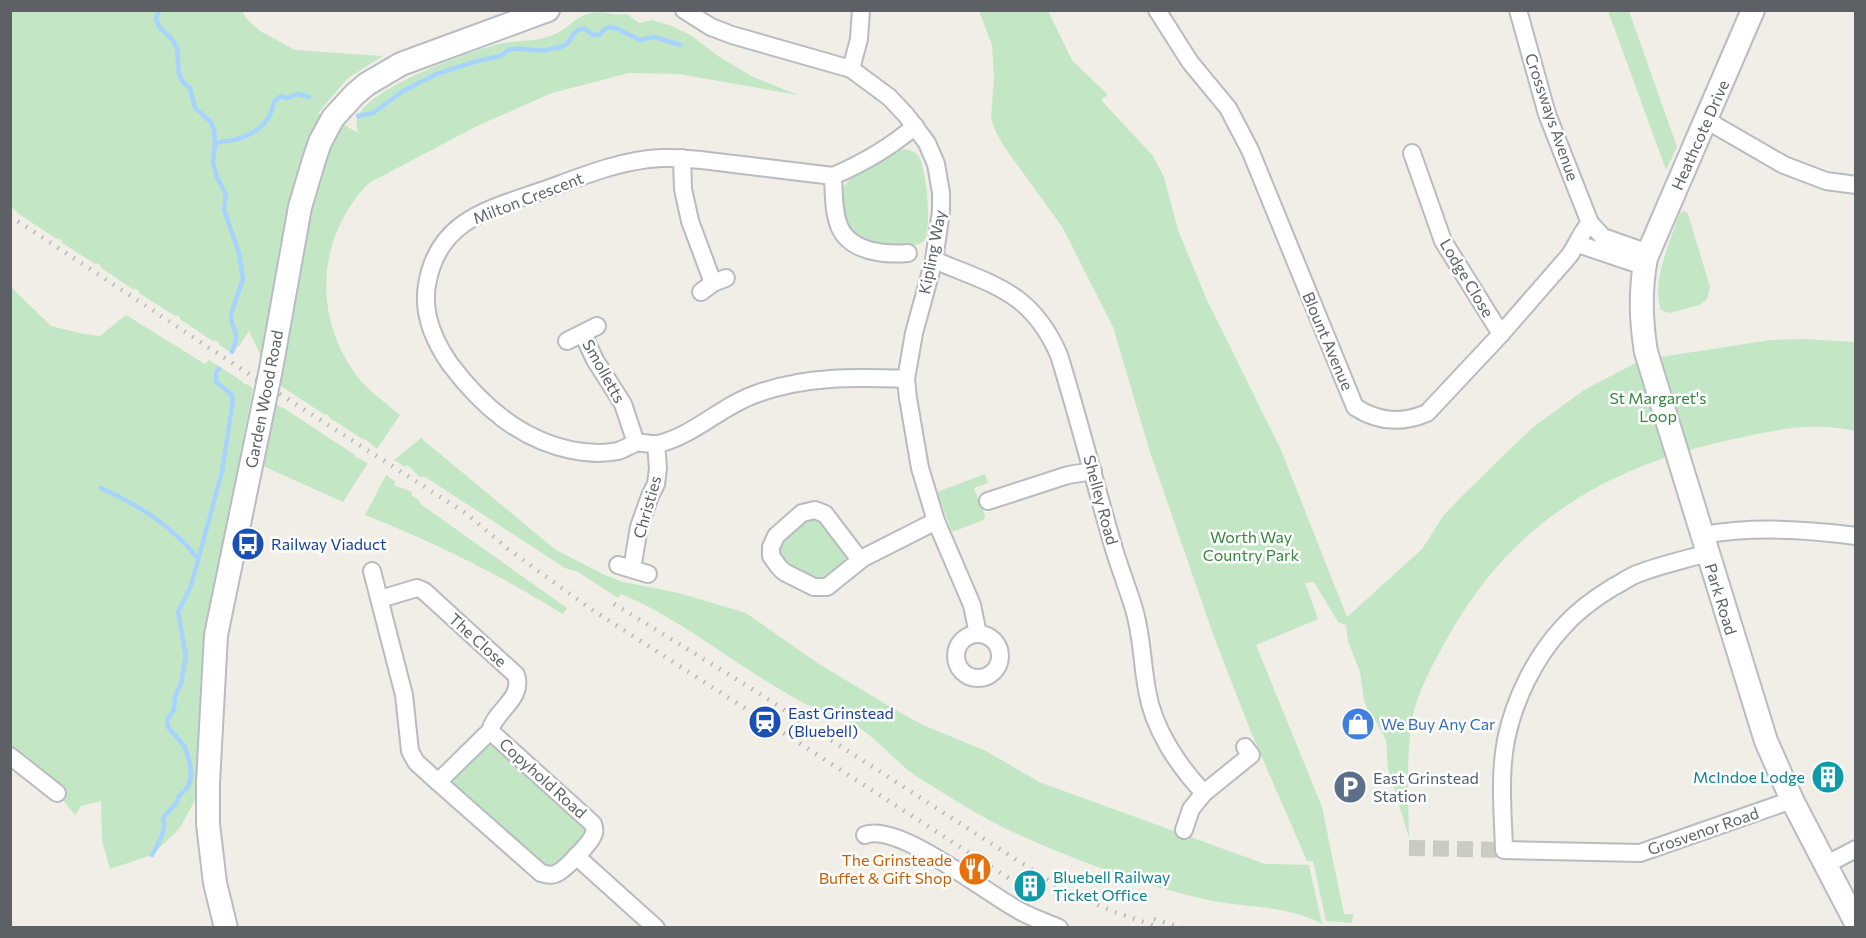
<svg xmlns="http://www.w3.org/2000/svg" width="1866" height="938" font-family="Commissioner,sans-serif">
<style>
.green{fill:#c3e7c5}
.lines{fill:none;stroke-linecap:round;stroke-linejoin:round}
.stream{stroke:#a7d3ff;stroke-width:4.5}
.street-tunnel{stroke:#cbcbc6;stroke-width:16;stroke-dasharray:16 8;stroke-linecap:butt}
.street-casing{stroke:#b8bbc0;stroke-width:20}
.secondary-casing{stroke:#b9bcc2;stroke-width:26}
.street{stroke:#fff;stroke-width:16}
.secondary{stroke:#fff;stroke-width:22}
.rail{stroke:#b6b7b7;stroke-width:4.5;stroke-dasharray:1.5 8;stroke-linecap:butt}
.labels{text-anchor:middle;stroke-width:5;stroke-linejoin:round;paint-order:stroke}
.street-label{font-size:16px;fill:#5d6166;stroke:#fff}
.park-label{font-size:16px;fill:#35863e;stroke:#fff}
.transit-label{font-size:16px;fill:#164399;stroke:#fff;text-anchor:start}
.shop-label{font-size:16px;fill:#366cbe;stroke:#fff;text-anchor:start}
.culture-label{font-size:16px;fill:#0d838f;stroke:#fff;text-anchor:end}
.service-label{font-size:16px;fill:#4e5e75;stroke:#fff;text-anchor:start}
.food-label{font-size:16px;fill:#c56008;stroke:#fff;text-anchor:end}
</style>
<rect width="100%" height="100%" fill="#f0eee6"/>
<g class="green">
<path d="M10 11H242L246 18 260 31 295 50 383 56 348 78 318 113 333 118 358 133C357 128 355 122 358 116 372 87 467 52 499 44 517 40 535 42 553 35 567 30 575 16 591 13 604 10 614 16 627 14L639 23 652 20 672 26 692 36 718 56 753 77 798 95 679 74 629 73 552 93 477 126 369 183C315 238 312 321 361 381 372 393 387 404 400 415L377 449 365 439 364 440 330 418 327 414 325 415 278 384 265 364 249 331 240 345 230 352 219 345 220 343 215 340 214 342 180 319V317L176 315 175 316 139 293V291L135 288 134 290 100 267 101 266 97 263 95 264 61 242 62 240 58 238 57 239 17 213 18 212 11 207Z"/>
<path d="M979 11H1048L1072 60 1108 95 1101 100 1153 156 1164 177 1178 230 1206 298 1281 450 1347 617 1422 549 1444 515 1462 496 1532 428 1584 390 1653 354 1660 357 1771 340 1805 339 1855 342V431C1805 420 1761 433 1712 444 1591 474 1504 533 1444 644 1431 668 1417 693 1412 720 1406 759 1408 798 1409 838L1388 769 1386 740 1374 718 1369 714 1364 700 1360 672 1348 641 1346 625 1338 622 1314 582 1305 583 1318 619 1256 645 1322 807 1344 914H1353L1352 923 1326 921 1313 861H1307L1251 732 1214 637 1150 452 1113 327 1063 228 1003 145 995 130 991 118 994 77 992 45Z"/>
<polygon points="1608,11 1629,11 1677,147 1666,170"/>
<path d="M905 149C910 150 914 151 918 155 926 165 933 230 924 241 919 248 884 246 875 245 868 244 855 237 851 232 842 220 841 202 842 188L852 178 901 150Z"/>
<path d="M1685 211 1688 214 1710 287 1707 299 1699 305 1669 313 1661 310C1651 283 1669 246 1677 220L1680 213Z"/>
<polygon points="10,286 51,326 79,333 100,336 126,315 205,364 209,360 242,381 242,382 246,385 247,384 253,388 206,633 198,737 198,795 179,829 152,855 110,869 102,841 101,801 81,806 75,815 57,793 11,756"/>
<polygon points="275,402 281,408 282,407 355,455 354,456 368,463 343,502 263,466"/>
<path d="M421 438 556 550 605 575 623 582 679 593 746 613 819 664 894 709 923 725 986 751 1039 782 1265 864 1309 865 1322 924C1287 905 1246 908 1208 900 1141 885 1077 861 1015 833 989 821 964 806 940 791 930 784 919 779 909 771 890 755 872 734 850 722 840 716 827 714 816 709 803 703 789 695 776 687 725 657 677 617 621 594L618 598 578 572 565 568 433 482 423 476 421 478 407 465 405 467 394 460Z"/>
<polygon points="985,474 988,483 974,488 985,516 984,520 952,532 937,492"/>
<path d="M386 475 396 482 394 485 412 492 411 495 420 501 419 503 567 608 563 614C500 575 434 542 365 515Z"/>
<path d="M818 515 846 552 845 563 822 582C801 573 780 569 778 544L805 518Z"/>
<polygon points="488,744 493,745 584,826 585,833 583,840 559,865 547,867 452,785 451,779"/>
</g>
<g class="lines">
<g class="stream">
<path d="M159 10 156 19 159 27 172 39 177 48 179 74 183 82 190 88 195 108 210 121 214 129 215 144 213 162 216 175 226 195 224 210 239 253 243 279 231 314C230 330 242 329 232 352"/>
<path d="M358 116 373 113 403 91 439 73 481 60 501 56C512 42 531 53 546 50 552 49 560 48 565 45 574 39 572 28 585 29L593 35H599L605 29 610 27 618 29 640 40 654 37 680 45"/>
<path d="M215 144C221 141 227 141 234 140 255 134 271 124 274 101L281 96 287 98 298 94 309 97"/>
<path d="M101 488C138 505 173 526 198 559"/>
<path d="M152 855C158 843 167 831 163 818L177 802 178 797 188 787 191 777 190 764 185 747 168 727 167 720 174 710 175 696 181 684 186 656 178 612 191 586 222 472 233 400 231 394 216 382V373L219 369"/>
</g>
<polyline class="street-tunnel" points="1409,848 1504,850"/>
<g class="street-casing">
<g id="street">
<polyline points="684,10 711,27 732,35 851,69 889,97 906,115 927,143 936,164 941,193 941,211 934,260 914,333 906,379 908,398 920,468 936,521 972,605 978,634"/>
<path d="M1157 10 1190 62 1228 108 1250 150 1355 407C1378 422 1401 424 1427 413L1501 334 1569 256C1577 245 1581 232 1590 223"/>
<polyline points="1518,10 1547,114 1590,223 1603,237 1640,250 1646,258 1634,263 1578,244"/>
<polyline points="851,69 859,39 861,10"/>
<polyline points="1706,120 1784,165 1826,181 1856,185"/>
<polyline points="1412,153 1443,241 1501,334"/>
<polyline points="682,158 683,189 690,221 713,283"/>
<path d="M833 176C834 192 833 213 840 228 851 252 885 255 908 253"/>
<path d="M934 260C993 285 1031 291 1059 355 1079 420 1095 484 1114 549 1120 569 1128 589 1134 609 1142 636 1142 663 1147 690 1153 728 1178 766 1204 793"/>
<polyline points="701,292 713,283 726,278"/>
<polyline points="583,334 595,360 623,404 636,443"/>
<polyline points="567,341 597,326"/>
<path d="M906 379C855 377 805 376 756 394 721 406 695 435 658 444 651 445 644 442 637 443 631 444 625 449 618 451 603 454 586 453 571 450 519 439 481 405 450 364 434 341 422 314 427 285 438 217 494 208 550 188 585 175 622 160 661 158 685 157 710 161 734 164 767 168 800 172 833 176 861 164 892 146 915 126"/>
<polyline points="988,501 1068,475 1093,471"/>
<path d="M1703 535C1753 526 1805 529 1856 536"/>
<path d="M1707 553C1684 560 1660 565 1637 574 1629 577 1621 583 1613 587 1595 598 1577 611 1563 627 1535 657 1514 700 1506 740 1499 776 1503 814 1504 850L1640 853 1792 800"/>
<polyline points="860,560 825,514 815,510 802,513 776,536 771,547 771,556 779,567 784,572 814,587 827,587 863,558 936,521"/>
<polyline points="618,565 648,574"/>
<polyline points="632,569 639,527 650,496 656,484 658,468 656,444"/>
<polyline points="372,571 404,695 410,751 416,762 438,782"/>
<path d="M380 599 417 588 424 591 516 675C524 699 495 710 490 731"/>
<circle cx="978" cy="656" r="22"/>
<path d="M490 731 593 824C594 827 595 830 594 833 592 842 564 871 555 874 550 876 546 874 541 873L438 782Z"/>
<polyline points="10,756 57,793"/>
<polyline points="1184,830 1191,809 1204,793 1251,755 1245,747"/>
<path d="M865 835C899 822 987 894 1020 911 1032 918 1046 922 1059 928"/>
<polyline points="576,856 656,928"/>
<polyline points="1825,865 1856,849"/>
</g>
</g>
<g class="secondary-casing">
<g id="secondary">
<path d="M1753 10 1646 258C1640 289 1641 322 1646 352L1766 741 1792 800 1856 923"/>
<polyline points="226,928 215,883 208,824 208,783 216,635 271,369 300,207 314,160 320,142 333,118 355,94 367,84 401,64 548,10"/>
</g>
</g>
<use href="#street" class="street"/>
<use href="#secondary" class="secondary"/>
<g class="rail">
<polyline points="10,216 258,380 467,514 508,549 588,607 1016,883"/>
<polyline points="614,604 749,687 1063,890 1112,911 1161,928"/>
<polyline points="1154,919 1183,928"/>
</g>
</g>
<defs>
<g id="bus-disc" transform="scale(1.725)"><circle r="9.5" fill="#1a4fb4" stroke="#fff"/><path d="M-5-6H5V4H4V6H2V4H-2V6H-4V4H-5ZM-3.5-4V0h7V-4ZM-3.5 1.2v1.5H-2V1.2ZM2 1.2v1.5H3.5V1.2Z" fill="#fff"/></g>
<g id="station-disc" transform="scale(1.725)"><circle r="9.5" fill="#1a4fb4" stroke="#fff"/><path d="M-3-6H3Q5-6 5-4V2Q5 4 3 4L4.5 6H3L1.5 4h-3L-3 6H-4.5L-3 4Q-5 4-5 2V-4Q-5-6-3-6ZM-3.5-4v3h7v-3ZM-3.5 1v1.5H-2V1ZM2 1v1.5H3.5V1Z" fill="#fff"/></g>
<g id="shop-disc" transform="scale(1.725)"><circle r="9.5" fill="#3f7fe0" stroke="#fff"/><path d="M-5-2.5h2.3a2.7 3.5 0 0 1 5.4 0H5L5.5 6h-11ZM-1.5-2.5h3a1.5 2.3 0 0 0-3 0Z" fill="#fff"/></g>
<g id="building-disc" transform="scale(1.725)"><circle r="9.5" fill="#0f9aa8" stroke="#fff"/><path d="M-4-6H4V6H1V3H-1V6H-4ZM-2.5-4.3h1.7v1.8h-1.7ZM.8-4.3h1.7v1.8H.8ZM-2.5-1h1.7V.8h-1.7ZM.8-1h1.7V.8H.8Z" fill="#fff"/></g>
<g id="parking-disc" transform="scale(1.725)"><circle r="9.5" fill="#5c6f8a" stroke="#fff"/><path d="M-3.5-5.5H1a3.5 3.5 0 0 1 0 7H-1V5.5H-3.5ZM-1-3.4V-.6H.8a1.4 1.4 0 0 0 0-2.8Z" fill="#fff"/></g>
<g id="restaurant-disc" transform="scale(1.725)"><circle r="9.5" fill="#e8710a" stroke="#fff"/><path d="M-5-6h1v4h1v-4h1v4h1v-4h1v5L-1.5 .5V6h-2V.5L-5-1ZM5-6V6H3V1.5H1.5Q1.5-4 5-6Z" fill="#fff"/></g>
</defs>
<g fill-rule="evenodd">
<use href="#bus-disc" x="248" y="544"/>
<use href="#station-disc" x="765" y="722"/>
<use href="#shop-disc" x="1358" y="724"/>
<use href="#building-disc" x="1828" y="777"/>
<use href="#parking-disc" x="1350" y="787"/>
<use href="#restaurant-disc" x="975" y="869"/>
<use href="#building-disc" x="1030" y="886"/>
</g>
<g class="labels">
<g class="street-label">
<text transform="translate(1552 117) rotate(71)" y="6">Crossways Avenue</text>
<text transform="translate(1700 135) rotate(-66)" y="6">Heathcote Drive</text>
<text transform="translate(528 198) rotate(-21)" y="6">Milton Crescent</text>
<text transform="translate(932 252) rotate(-79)" y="6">Kipling Way</text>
<text transform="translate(1467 278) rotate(59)" y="6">Lodge Close</text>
<text transform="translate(1328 341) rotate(67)" y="6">Blount Avenue</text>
<text transform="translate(604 371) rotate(61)" y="6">Smolletts</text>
<text transform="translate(264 399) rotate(-79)" y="6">Garden Wood Road</text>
<text transform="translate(1101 500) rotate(75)" y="6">Shelley Road</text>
<text transform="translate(647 507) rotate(-74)" y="6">Christies</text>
<text transform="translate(1721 599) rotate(73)" y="6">Park Road</text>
<text transform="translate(478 640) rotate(42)" y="6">The Close</text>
<text transform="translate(543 778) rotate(42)" y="6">Copyhold Road</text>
<text transform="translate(1703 831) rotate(-19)" y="6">Grosvenor Road</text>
</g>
<g class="park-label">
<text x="1658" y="404">St Margaret's<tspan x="1658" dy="18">Loop</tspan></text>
<text x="1251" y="543">Worth Way<tspan x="1251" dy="18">Country Park</tspan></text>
</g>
<g class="transit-label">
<text x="271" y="550">Railway Viaduct</text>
<text x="788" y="719">East Grinstead<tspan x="788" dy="18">(Bluebell)</tspan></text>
</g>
<g class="shop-label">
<text x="1381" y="730">We Buy Any Car</text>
</g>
<g class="culture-label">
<text x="1805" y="783">McIndoe Lodge</text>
<text x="1053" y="883" text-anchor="start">Bluebell Railway<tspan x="1053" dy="18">Ticket Office</tspan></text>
</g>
<g class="service-label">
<text x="1373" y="784">East Grinstead<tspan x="1373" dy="18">Station</tspan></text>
</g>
<g class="food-label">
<text x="952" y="866">The Grinsteade<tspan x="952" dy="18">Buffet &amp; Gift Shop</tspan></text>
</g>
</g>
<rect width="1866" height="938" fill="none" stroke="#5d6166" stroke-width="24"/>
</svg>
